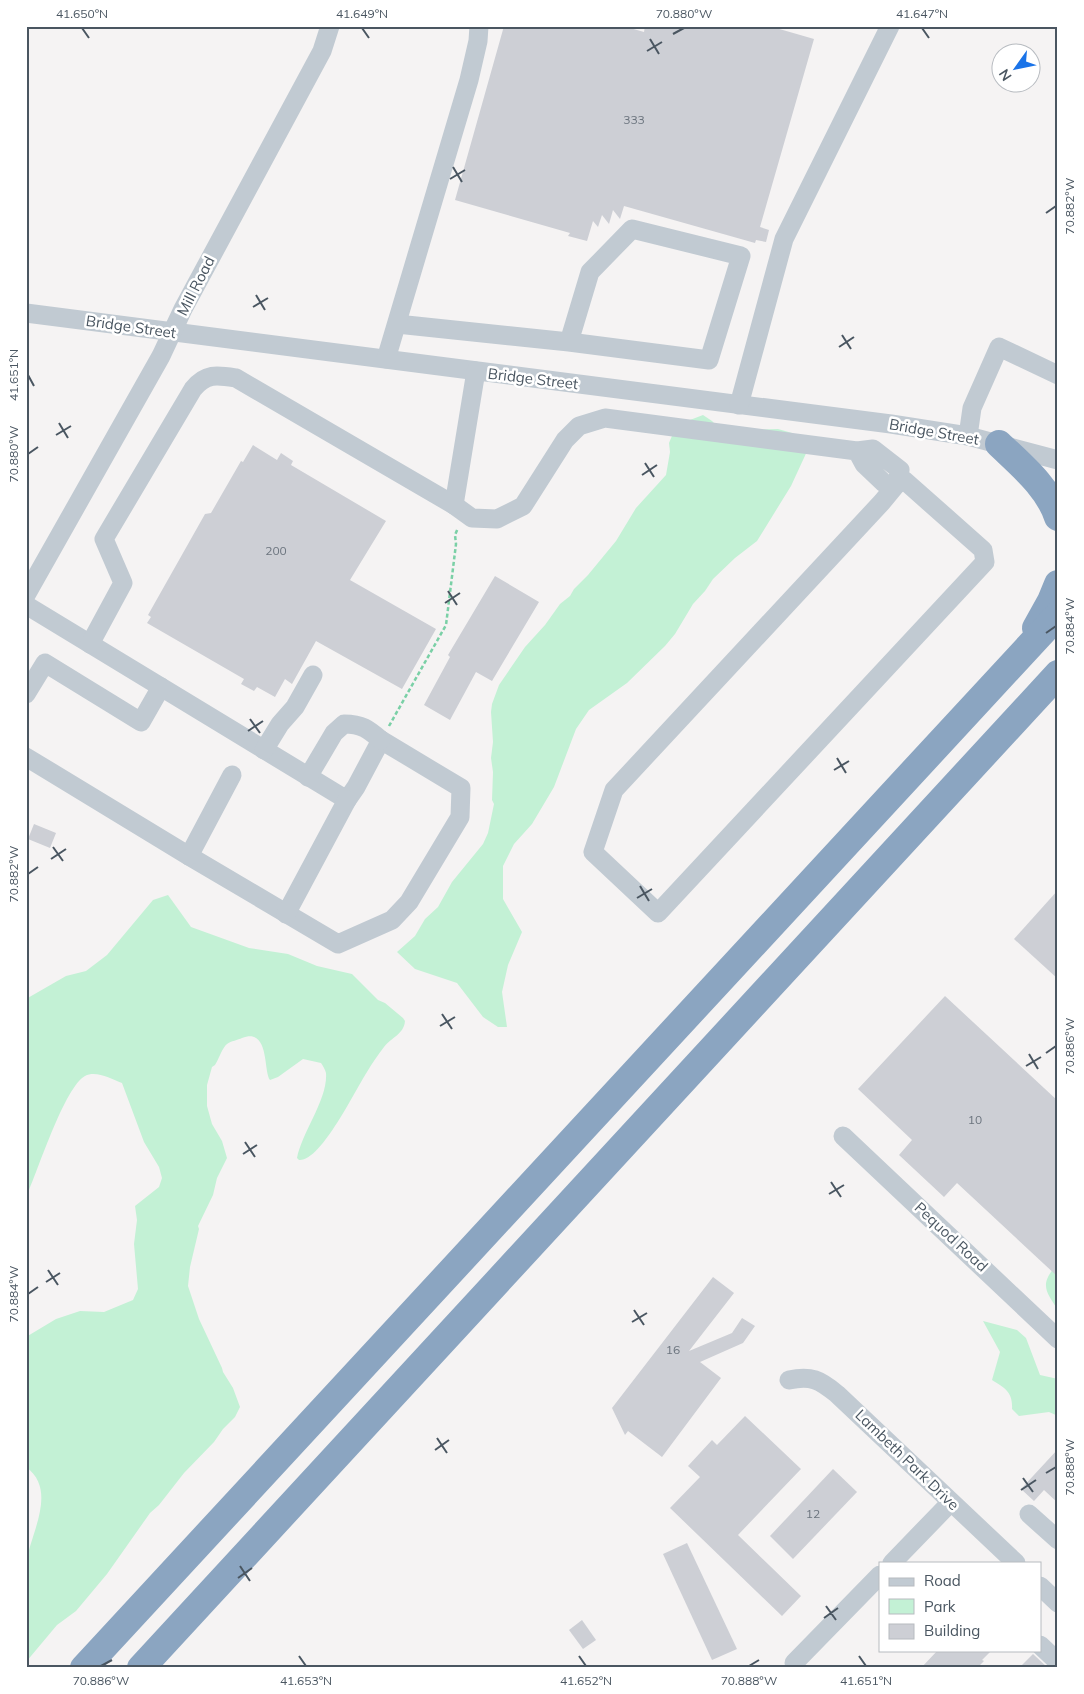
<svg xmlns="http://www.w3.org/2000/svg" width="1084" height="1694" font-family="Mulish,sans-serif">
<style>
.green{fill:#c3f1d5}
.building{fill:#cdcfd5}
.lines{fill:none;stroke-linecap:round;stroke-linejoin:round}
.path{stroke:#7ad0a6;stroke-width:2.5;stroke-dasharray:4 2.5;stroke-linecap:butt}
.minor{stroke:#c1cad2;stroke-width:19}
.highway{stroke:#8ba5c1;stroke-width:28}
.ticks{fill:none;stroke:#4a5661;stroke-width:2}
.labels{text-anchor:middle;stroke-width:5;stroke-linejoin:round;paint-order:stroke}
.number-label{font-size:12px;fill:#6b747e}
.street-label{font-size:15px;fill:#4a5661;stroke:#fff}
.neatline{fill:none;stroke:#4a5661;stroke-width:2}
.ticks-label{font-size:12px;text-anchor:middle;fill:#4a5661}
</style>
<rect width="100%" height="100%" fill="#f5f3f3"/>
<g class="green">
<polygon points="703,415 712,421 722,431 778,429 792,433 809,447 791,486 757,541 735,558 713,579 705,591 693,604 675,634 665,646 627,683 589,710 576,729 554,787 532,824 514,844 503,866 503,899 522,932 508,965 502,992 507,1027 498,1027 483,1017 457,983 415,969 397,952 415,936 425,919 438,907 452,882 483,844 488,833 494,804 492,800 493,772 491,758 493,742 491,712 492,704 499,685 525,647 545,625 560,604 570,596 574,589 588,575 616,541 636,508 666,475 670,452 669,443 674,431 690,420"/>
<path d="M168 895 191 927 249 948 288 954 317 966 352 974 378 1000 385 1003 403 1018 405 1021C404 1034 392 1037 384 1047 378 1055 372 1063 367 1072 355 1090 321 1162 299 1160L297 1158C302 1132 328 1099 326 1073 325 1069 323 1066 321 1063L303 1059 278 1077 270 1080C263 1071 270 1027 242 1038 238 1040 231 1041 227 1044 222 1048 219 1059 215 1065L212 1067 207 1085V1106L212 1124 222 1141 227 1158 217 1178 213 1195 198 1226 199 1229 190 1267 188 1286 199 1319 222 1368 223 1372 233 1388 240 1407 235 1417 223 1429 214 1442 184 1473 159 1505 150 1513 107 1574 76 1611 57 1625 26 1662C26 1640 26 1618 26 1596 26 1586 25 1575 26 1565 29 1535 59 1491 26 1467V1337L56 1319 80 1311 104 1312 133 1300 138 1289 134 1244 137 1220 135 1206 159 1187 162 1178 159 1167 144 1142 122 1083C111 1079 96 1070 85 1076 65 1087 39 1167 29 1190L26 1193V999L66 976 86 971 107 955 153 900Z"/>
<path d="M1058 1263V1310C1044 1289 1040 1284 1058 1263Z"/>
<path d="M983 1321 1017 1330 1026 1338 1040 1375 1058 1379V1416L1049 1412 1019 1416 1012 1409C1013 1392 1005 1388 992 1380L1000 1352Z"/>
</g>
<g class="building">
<polygon points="504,26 623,26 644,32 645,26 769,26 814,39 760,227 769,230 766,242 756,240 755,243 624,206 620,219 613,210 609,224 602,215 598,227 593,221 587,241 568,236 570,233 455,200"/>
<polygon points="253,445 277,460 281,453 293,461 291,465 386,521 350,580 436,629 402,689 316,641 292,684 285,679 275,697 257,687 254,691 241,684 244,679 147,623 151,617 148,615 205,514 211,513 241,461 243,462"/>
<polygon points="495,576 539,602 492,681 476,672 450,720 424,705 450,657 448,655"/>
<polygon points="34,824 56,833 50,848 28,839"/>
<polygon points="1058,890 1058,979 1014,939"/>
<polygon points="945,996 1058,1101 1058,1277 957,1183 944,1197 899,1155 912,1140 858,1089"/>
<polygon points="713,1277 734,1293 689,1351 732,1333 742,1318 755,1326 743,1343 700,1362 721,1378 662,1457 628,1431 625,1435 612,1408"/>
<polygon points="745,1416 801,1469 738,1535 801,1596 782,1616 670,1508 700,1477 688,1466 712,1440 717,1445"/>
<polygon points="1058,1449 1058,1503 1044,1490 1034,1501 1021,1489"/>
<polygon points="833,1469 857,1492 793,1559 770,1536"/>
<polygon points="687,1543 737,1649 712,1660 663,1554"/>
<polygon points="582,1620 596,1640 583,1649 569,1630"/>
<polygon points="938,1650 992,1650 982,1660 984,1661 977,1668 921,1668"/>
<polygon points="1033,1654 1048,1668 1019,1668"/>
</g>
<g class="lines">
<polyline class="path" points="389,726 446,625 456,544 455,535 458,528"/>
<g class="minor">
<polyline points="26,313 891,424 968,436 1058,460"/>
<polyline points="397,324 569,342 709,360 741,256 632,229 590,272 569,342"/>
<polyline points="386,359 469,80 478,41 479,26"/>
<polyline points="739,405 784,239 890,26"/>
<polyline points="968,436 972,408 999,347 1058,375"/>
<polyline points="454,505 472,518 497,519 523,506 565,440 579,426 605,418 857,451 873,449 900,470 896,485 882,502 614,790 593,852 658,913 985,562 983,550 904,480 896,485 884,483 864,464 857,451"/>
<polyline points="26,595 161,356 183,309 322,51 330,26"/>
<polyline points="26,605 347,800 356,787 381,740 461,788 460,817 409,902 392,920 338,944 189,856 26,757"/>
<path d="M90 644 123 583 104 539 193 389C206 373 217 375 236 378L454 505 476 371"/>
<polyline points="26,694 45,663 141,722 161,687"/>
<polyline points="264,750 280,724 295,707 313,675"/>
<path d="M308 777 334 733 344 724C362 724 368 729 381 740"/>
<polyline points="189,856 232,775"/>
<polyline points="286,914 347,800"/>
<polyline points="843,1136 1058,1339"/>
<path d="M789 1380C811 1375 820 1380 837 1394L1016 1563"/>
<polyline points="1029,1514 1058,1540"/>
<polyline points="892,1563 951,1502"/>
<polyline points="1040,1586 1058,1603"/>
<polyline points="1040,1645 1058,1662"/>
<polyline points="794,1663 880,1575"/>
</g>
<g class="highway">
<path d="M999 444C1022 466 1048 487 1058 517"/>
<polyline points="1036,628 1051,601 1058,584"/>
<polyline points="84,1668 1058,615"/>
<polyline points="141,1668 1058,674"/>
</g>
</g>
<path class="ticks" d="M82 28 89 38M362 28 369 38M922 28 929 38M673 34 684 28M650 39 659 54M647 51 662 42M453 167 462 182M450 179 465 170M1046 213 1056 206M256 295 265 310M253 307 268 298M842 335 851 349M839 347 854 337M28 375 34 386M59 423 68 438M56 435 71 426M28 454 38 447M645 463 654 477M642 475 657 465M448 591 457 605M445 603 460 593M1046 633 1056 626M250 719 260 733M248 731 263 721M837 758 846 773M834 770 849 761M53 847 63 861M51 859 66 849M28 874 38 867M640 886 649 901M637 898 652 889M442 1014 452 1029M440 1026 455 1017M1046 1053 1056 1046M1029 1054 1038 1069M1026 1066 1041 1057M245 1142 255 1157M243 1154 257 1145M831 1182 841 1197M829 1194 844 1185M48 1270 58 1285M46 1282 60 1273M28 1294 38 1287M634 1310 644 1325M632 1322 647 1313M437 1438 447 1453M435 1450 449 1440M1046 1473 1056 1467M1023 1478 1033 1492M1021 1490 1036 1480M240 1566 250 1581M238 1578 252 1568M826 1606 836 1620M824 1618 838 1608M299 1656 306 1666M579 1656 586 1666M859 1656 866 1666M101 1666 112 1660M749 1666 759 1660"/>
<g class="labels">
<g class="number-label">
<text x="634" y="124">333</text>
<text x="276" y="555">200</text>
<text x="975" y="1124">10</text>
<text x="673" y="1354">16</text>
<text x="813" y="1518">12</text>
</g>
<g class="street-label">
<text transform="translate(196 286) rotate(-63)" y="5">Mill Road</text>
<text transform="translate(131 327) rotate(8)" y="5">Bridge Street</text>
<text transform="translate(533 379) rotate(7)" y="5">Bridge Street</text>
<text transform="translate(934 432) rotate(10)" y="5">Bridge Street</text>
<text transform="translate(951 1237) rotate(43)" y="5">Pequod Road</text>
<text transform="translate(907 1460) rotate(44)" y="5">Lambeth Park Drive</text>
</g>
</g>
<rect width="1084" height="1694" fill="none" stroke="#ffffff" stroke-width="55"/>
<rect x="879" y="1562" width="162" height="90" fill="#ffffff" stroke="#b7bbc0"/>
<rect x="889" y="1578" width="25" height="8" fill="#c1cad2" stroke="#b7bbc0"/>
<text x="924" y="1586" font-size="15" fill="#4a5661">Road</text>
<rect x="889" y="1599" width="25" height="15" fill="#c3f1d5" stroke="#b7bbc0"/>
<text x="924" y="1612" font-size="15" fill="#4a5661">Park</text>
<rect x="889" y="1624" width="25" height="15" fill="#cdcfd5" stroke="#b7bbc0"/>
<text x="924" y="1636" font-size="15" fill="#4a5661">Building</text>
<g transform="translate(1016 68) rotate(237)"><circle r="24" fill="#ffffff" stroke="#b7bbc0"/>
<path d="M0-4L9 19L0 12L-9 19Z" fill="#1a73e8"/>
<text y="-8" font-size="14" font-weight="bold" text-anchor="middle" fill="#4a5661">N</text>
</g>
<rect x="28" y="28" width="1028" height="1638" class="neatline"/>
<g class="ticks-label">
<text x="82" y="18">41.650°N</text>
<text x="362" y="18">41.649°N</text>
<text x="684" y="18">70.880°W</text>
<text x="922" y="18">41.647°N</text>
<text transform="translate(1070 206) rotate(-90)" y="4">70.882°W</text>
<text transform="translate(14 375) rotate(-90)" y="4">41.651°N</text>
<text transform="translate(14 454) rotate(-90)" y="4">70.880°W</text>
<text transform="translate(1070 626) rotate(-90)" y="4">70.884°W</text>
<text transform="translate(14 874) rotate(-90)" y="4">70.882°W</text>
<text transform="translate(1070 1046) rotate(-90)" y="4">70.886°W</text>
<text transform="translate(14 1294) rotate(-90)" y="4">70.884°W</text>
<text transform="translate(1070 1467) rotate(-90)" y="4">70.888°W</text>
<text x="101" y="1685">70.886°W</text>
<text x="306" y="1685">41.653°N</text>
<text x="586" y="1685">41.652°N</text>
<text x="749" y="1685">70.888°W</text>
<text x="866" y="1685">41.651°N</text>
</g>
</svg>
